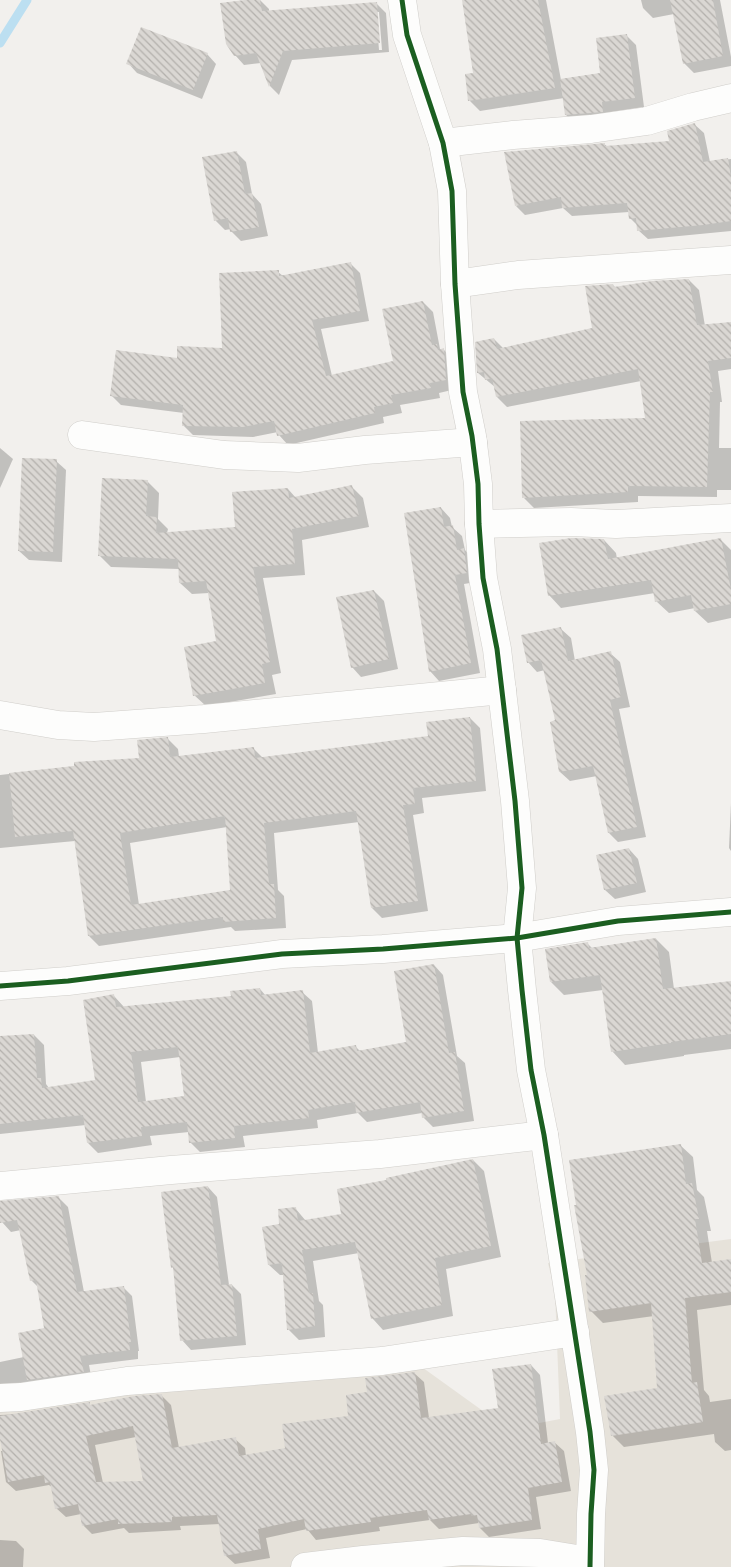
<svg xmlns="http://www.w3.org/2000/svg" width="731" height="1567" font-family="Roboto,sans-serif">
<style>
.residential{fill:#e6e2da}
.shadow{fill:#0003;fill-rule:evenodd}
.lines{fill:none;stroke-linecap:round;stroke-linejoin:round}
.stream{stroke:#bcdff1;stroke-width:9}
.building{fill:url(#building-back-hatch);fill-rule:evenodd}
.minor-casing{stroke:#d0ceca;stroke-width:29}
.minor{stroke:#fdfdfc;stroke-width:28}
.cycleway-casing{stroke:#fff;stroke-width:8}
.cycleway{stroke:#1b5e20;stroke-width:5}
</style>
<defs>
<pattern id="building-back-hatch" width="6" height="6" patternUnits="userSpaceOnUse" patternTransform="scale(1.25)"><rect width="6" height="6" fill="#dad7d3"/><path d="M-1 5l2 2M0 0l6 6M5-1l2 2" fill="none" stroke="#b3b0ac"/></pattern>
</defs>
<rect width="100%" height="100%" fill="#f2f0ed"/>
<polygon class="residential" points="731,1239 731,1567 0,1567 0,1405 419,1365 508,1429 560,1419 555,1292 548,1263"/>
<g class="shadow">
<path d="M256 0H260L269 9V12L376 3 386 13 389 52 292 60 279 95 270 86 261 63 244 65 235 55ZM376 12H379L382 50H379Z"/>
<polygon points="463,0 546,0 561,80 602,75 626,35 636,45 644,107 611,112 612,121 576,124 566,115 564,98 480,111 470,101 466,75 474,74"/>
<polygon points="641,0 720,0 731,57 731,66 694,73 684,63 674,14 653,18 643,8"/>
<polygon points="207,54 216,64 202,99 137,73 128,63"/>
<polygon points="694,124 704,133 710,162 731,159 731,231 648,239 638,230 638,226 630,218 629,212 572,216 563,208 525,215 516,206 604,144 608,147 670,142"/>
<polygon points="236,152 246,162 252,194 261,204 268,236 241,241 231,231 231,229 225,230 215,220"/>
<polygon points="351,264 360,273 369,321 321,329 332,376 395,362 423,302 433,312 440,349 444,350 454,360 456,389 439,393 440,398 400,405 402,413 383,417 384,423 288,445 279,435 278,432 253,437 193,435 183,425 184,413 121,405 111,395 178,359 224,349 278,272 283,276"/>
<polygon points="689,280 699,290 705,326 731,323 731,369 718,371 722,402 720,402 719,448 731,448 731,490 717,490 717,497 638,496 638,502 534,508 524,498 646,420 641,381 507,407 497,397 495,387 478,373 494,339 503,348 594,329 613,285 616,288"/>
<polygon points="0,448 13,459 0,488"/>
<polygon points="56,461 66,470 62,562 29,560 19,551"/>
<polygon points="147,481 159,493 158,519 168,529 167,533 236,529 288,489 296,498 352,487 363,498 369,527 302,540 305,575 263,578 281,673 272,675 276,694 206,706 194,695 218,642 209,593 192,594 180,583 179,569 111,567 100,556"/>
<polygon points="441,508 450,518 452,527 462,536 465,550 473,559 476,582 464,584 480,673 439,681 430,671"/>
<polygon points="720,539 731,550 731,618 708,623 695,611 695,608 669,613 656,601 655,593 561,608 549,595 604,540 616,553 617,559"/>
<polygon points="374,591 384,601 398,669 361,677 352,667"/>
<polygon points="561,629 571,638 575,661 610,653 620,662 630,707 619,709 646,837 618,842 609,833 597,776 570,781 560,772 557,721 545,670 537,672 528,662"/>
<path d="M470 718 480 728 486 791 422 798 424 813 413 815 428 911 382 918 372 908 359 822 274 833 278 890 284 896 286 928 235 931 231 927 99 946 89 936 75 841 0 848V775L140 759 168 739 178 749 179 757 253 748 263 758 429 737ZM227 827 231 891 139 905 130 843Z"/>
<polygon points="731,803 731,851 729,848"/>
<polygon points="629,849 638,859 646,892 615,899 605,890"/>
<polygon points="656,939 669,952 674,989 731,983 731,1049 684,1055 684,1056 625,1065 612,1051 603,990 564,995 551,982 587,943 592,948"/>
<path d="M434 965 443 975 457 1056 465 1063 474 1121 433 1127 423 1117 422 1113 367 1122 358 1113 317 1120 318 1128 243 1136 245 1147 200 1152 190 1142 189 1132 150 1136 152 1145 98 1153 88 1143 86 1125 0 1134V1037L34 1035 44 1045 46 1084 49 1088 97 1081 114 996 124 1007 232 997 260 989 266 996 302 992 312 1001 318 1053 355 1046 361 1052 408 1043ZM180 1057 185 1097 146 1102 141 1062Z"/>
<polygon points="680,1145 693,1157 697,1190 704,1197 711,1231 707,1231 712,1263 731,1260 731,1305 697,1310 704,1390 709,1396 710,1402 731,1399 731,1450 725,1451 715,1442 714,1434 624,1447 612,1435 659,1389 654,1316 603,1323 591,1311 589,1276"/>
<polygon points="473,1160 484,1171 501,1257 446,1269 453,1316 383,1330 373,1319 359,1253 313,1261 319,1301 323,1305 325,1337 299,1340 288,1329 284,1275 280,1275 269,1265 280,1225 295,1208 306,1221 343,1215 388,1181"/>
<polygon points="208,1187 217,1197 229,1285 232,1285 241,1294 246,1345 191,1350 182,1340 175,1270 172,1267"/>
<polygon points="58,1197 68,1207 84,1292 123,1287 132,1296 139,1351 138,1351 138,1359 89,1365 92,1381 0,1395 0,1362 24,1357 46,1329 39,1288 31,1280 21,1230 11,1232 2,1222 0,1202"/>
<path d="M531 1365 540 1375 548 1443 554 1442 564 1451 571 1491 536 1497 541 1529 489 1537 480 1528 479 1523 439 1529 430 1520 379 1527 380 1531 316 1540 307 1529 266 1538 270 1558 235 1564 225 1555 220 1524 180 1526 181 1530 129 1533 124 1528 92 1534 83 1525 81 1514 66 1517 56 1508 53 1488 49 1485 16 1491 6 1482 1 1451H4L0 1432V1415L23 1414 89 1404 91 1406 161 1395 171 1405 179 1448 235 1439 245 1448 246 1456 286 1449 350 1417 369 1393 414 1373 424 1382 429 1418 499 1409ZM136 1437 145 1482 103 1483 95 1445Z"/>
<polygon points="0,1540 16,1541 24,1549 23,1567 0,1567"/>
</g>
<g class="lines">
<polyline class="stream" points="0,43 27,0"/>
</g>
<g class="building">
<polygon points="245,0 260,0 262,11 377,2 380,43 283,51 269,87 256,53 234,56 226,44 220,3"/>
<polygon points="462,0 538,0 555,88 468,101 465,74 473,73"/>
<polygon points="670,0 713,0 723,56 683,64"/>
<polygon points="141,27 208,53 193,90 126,64"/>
<polygon points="627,34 635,98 602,102 603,112 565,115 560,79 600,73 596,38"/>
<polygon points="695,123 703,162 728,158 731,178 731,221 703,225 637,231 636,218 629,219 627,203 562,208 561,197 515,206 504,152 605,143 605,146 669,141 667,131"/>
<polygon points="237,151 245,194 252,193 259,227 230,232 228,218 214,221 202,157"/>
<polygon points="351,262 360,311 312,320 326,376 393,361 382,309 423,301 432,345 437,344 438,350 444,348 446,380 430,383 431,388 391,395 393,403 374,407 375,413 277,436 274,421 243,427 182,426 183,405 110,396 116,350 177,358 177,346 222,348 219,273 279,270 279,276"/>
<polygon points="689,279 697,325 731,322 731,358 708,361 713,392 710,392 707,487 628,486 628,492 522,498 520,421 645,418 638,369 496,397 492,378 485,380 484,372 477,373 475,342 494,338 497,349 592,328 585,286 613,284 614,287 652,281"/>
<polygon points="22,458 57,459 53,552 18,551"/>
<polygon points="102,478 148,480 146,516 157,517 156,533 235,527 232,492 288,488 289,498 352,485 359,516 292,529 295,564 253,567 270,662 262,664 265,683 193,696 184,647 216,641 206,581 179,583 178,559 98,556"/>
<polygon points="441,507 444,527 453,525 457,550 464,548 467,573 455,575 471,663 429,672 404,513"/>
<polygon points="571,538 604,539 608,559 721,538 731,590 731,604 694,611 691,595 655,602 651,580 548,596 539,543"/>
<polygon points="374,590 389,659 351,668 336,597"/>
<polygon points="561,627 568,661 611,651 621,697 610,700 637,827 608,833 593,766 559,772 550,722 555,720 541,660 527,663 521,635"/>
<path d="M470 717 476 781 413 788 415 804 403 805 418 901 371 908 356 811 264 823 269 884H274L276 918 223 922V917L88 936 73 831 15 837 9 773 74 766V762L139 758 137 740 168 737 170 757 254 747 255 758 428 736 426 722ZM225 816 230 890 131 905 120 833Z"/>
<polygon points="629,848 637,883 604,890 596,855"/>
<polygon points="656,938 663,989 731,981 731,1034 671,1042 671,1043 611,1052 600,975 550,982 545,949 588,942 589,948"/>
<path d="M434 964 449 1053 455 1052 464 1111 422 1118 420 1102 356 1113 355 1102 308 1110 309 1118 234 1126 235 1138 189 1143 187 1122 141 1127 142 1136 87 1143 83 1115 0 1124V1036L34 1034 37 1078H41L42 1088 95 1080 83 1000 114 994 116 1007 231 996 230 991 260 988 261 995 303 990 310 1053 356 1045 357 1051 406 1042 394 971ZM178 1047 184 1096 138 1102 131 1052Z"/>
<polygon points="681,1144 686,1184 692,1183 699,1219 695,1219 702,1263 731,1259 731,1292 685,1298 692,1383 697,1382 703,1422 611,1436 604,1396 657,1388 651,1303 589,1312 585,1275 587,1275 574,1205 576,1205 569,1160"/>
<polygon points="473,1159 491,1246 435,1258 442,1305 371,1319 355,1242 302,1250 309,1293 313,1293 315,1326 287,1330 282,1263 268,1265 262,1227 279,1224 278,1209 296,1207 298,1221 341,1214 337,1189 386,1180 386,1178"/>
<polygon points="208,1186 221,1285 232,1284 237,1336 180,1341 173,1267 171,1268 161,1192"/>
<polygon points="59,1196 77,1292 124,1286 131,1342 129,1342 130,1350 80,1356 84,1372 27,1380 18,1333 44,1328 36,1280 30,1281 17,1220 0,1223 0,1201"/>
<path d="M531 1364 541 1444 555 1441 562 1482 528 1488 532 1520 479 1528 477 1515 472 1516 471 1514 429 1520 427 1510 370 1518 371 1522 306 1531 304 1519 258 1529 261 1549 224 1556 217 1515 172 1517V1522L118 1524V1519L82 1526 78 1504 55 1509 50 1482 45 1483 44 1475 8 1482 0 1439V1416L90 1402V1405L134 1396 162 1394 172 1448 236 1437 239 1456 285 1448 282 1424 348 1416 346 1395 367 1392 365 1378 415 1372 421 1418 498 1408 492 1369ZM133 1426 143 1481 96 1482 86 1436Z"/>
</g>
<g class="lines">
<g class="minor-casing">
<g id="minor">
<polyline points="402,0 407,35 443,143 452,191 455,284 463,392 472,436 478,484 479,524 483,578 497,649 515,801 522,888 517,938 522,990 531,1070 544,1135 590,1432 594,1470 591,1514 590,1567"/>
<polyline points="443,143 513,135 591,129 647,121 693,107 731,98"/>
<polyline points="455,284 518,275 731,260"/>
<polyline points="82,435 224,455 298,458 365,450 473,442"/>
<polyline points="479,524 571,522 616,524 731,518"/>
<polyline points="0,715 58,725 94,727 204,719 502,690"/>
<polyline points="0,986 68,981 282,954 383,949 517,938 618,921 731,912"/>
<polyline points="0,1186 171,1170 380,1154 544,1135"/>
<polyline points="0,1398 21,1397 127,1381 382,1361 575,1332"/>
<polyline points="305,1567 363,1560 463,1551 540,1553 589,1561"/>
</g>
</g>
<use href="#minor" class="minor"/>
<g class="cycleway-casing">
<g id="cycleway">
<polyline points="402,0 407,35 443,143 452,191 455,284 463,392 472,436 478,484 479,524 483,578 497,649 515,801 522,888 517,938 522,990 531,1070 544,1135 590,1432 594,1470 591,1514 590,1567"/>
<polyline points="0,986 68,981 282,954 383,949 517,938 618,921 731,912"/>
</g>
</g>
<use href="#cycleway" class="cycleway"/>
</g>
</svg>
